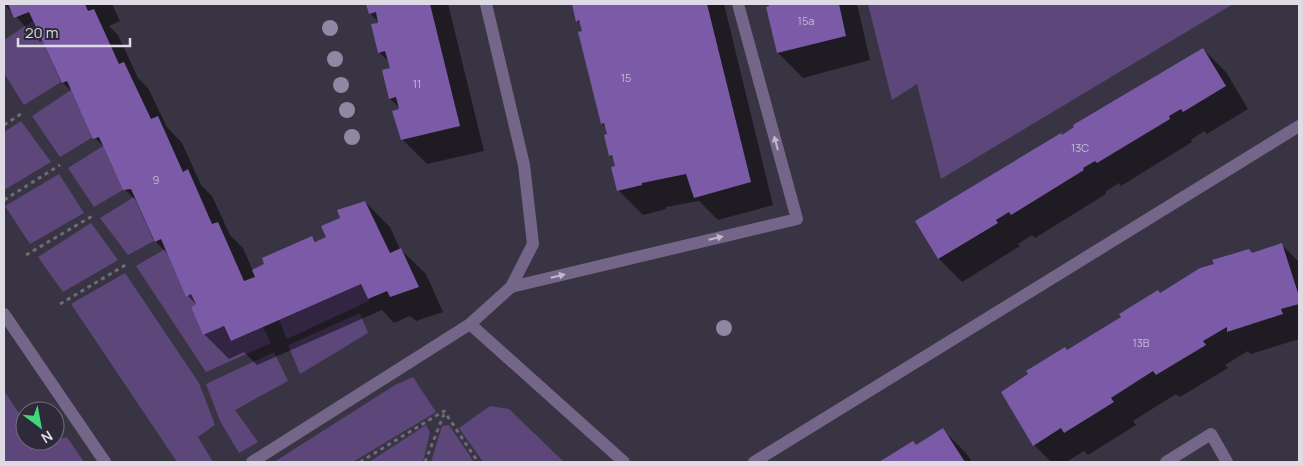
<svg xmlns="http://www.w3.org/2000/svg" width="1303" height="466" font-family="Manrope,sans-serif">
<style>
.green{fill:#5c467a}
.shadow{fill:#0007}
.building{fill:#7b5aa7}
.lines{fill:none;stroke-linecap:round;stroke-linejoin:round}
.path{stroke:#6e6a77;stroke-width:3;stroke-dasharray:4 4;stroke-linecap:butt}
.minor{stroke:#736688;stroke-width:12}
.tree{fill:#9286a5}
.oneway{fill:#bfb8c9}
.labels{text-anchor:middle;stroke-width:4.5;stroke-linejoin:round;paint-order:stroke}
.number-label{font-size:11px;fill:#c6bbd6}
</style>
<rect width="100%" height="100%" fill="#393443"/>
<g class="green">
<polygon points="868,4 1233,4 941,179 917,84 892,100"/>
<polygon points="33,21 61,82 24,105 4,73 4,40"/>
<polygon points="71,90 93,137 60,157 32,116"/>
<polygon points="21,121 51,162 4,190 4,132"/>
<polygon points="103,146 123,190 94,207 68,168"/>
<polygon points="59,174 84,213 30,244 5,206"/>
<polygon points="134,197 154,241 128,255 100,218"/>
<polygon points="91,223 118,260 63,292 38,257"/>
<polygon points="165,249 186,296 191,294 196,304 191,307 203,334 223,326 231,341 263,327 271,343 206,372 136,266"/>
<polygon points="125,273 199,383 215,425 198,437 213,462 177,462 71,304"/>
<polygon points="361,284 369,301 287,339 279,320"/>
<polygon points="360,313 368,333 300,374 288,345"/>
<polygon points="274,352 288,381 235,410 258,442 239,453 220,421 206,384"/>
<polygon points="413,377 436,412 353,462 274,462 395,385"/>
<polygon points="4,391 25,422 25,441 38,441 41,444 67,437 84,462 4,462"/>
<polygon points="490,406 509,409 564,462 483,462 459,428"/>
<polygon points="426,425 430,432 423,462 369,462"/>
<polygon points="449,425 474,462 431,462 442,426"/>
</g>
<g class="shadow">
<polygon points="4,4 112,4 120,21 109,26 118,35 138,78 148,88 167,127 182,143 201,185 212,196 230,235 243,248 253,271 312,237 317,242 328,238 342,218 365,202 390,227 400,249 426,274 443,312 416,321 410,316 394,323 382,310 257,365 244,352 229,359 204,334 197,305 188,296 169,255 156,242 139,203 124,189 106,149 95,138 74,93 63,83 43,40 40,42"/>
<polygon points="368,4 448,4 484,151 427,164 402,139 401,109 390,99 390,63 379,52 380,24 370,13"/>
<polygon points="573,4 724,4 773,205 718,220 699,201 666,207 666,209 643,215 618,190 614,159 610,155 608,135 606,128 602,123 582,25 577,21"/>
<polygon points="770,4 857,4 870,60 803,78 778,53 768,8 771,7"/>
<polygon points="1203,49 1226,72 1248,109 1207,134 1204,131 1191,140 1192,142 1121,186 1119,183 1105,192 1106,194 1035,238 1032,235 1018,244 1020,246 962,282 939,259 917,222 1062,136"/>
<polygon points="1282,245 1299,262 1299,339 1251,354 1248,351 1225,365 1228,368 1180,397 1176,394 1133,421 1136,425 1088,455 1084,451 1066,462 1051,462 1034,445 1068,351 1161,294 1253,254"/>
<polygon points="943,430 966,453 972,462 882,462 913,443 917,446"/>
</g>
<g class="building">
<polygon points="8,4 85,4 88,11 94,9 119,64 124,62 151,119 158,116 183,172 188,169 212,224 218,222 244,281 255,277 252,270 264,264 262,258 312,236 315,242 326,237 321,226 340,218 337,210 365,201 390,253 401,248 419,287 390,297 387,291 368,299 361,284 231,341 224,326 203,335 191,307 196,304 191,294 186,297 161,239 155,242 131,189 123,190 99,137 93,139 67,81 62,83 29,12 14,18"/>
<polygon points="366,4 430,4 460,126 401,140 392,111 399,109 396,97 389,99 382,70 390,68 385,51 378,53 371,24 378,23 376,12 369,14"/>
<polygon points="572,4 707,4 751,182 694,198 686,174 642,183 642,185 617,191 611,167 615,166 612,155 609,156 604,135 607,134 604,123 601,124 578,32 582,31 579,20 576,22"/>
<polygon points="769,4 839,4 846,36 777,53 766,7 769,6"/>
<polygon points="1203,48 1226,86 1183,112 1181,109 1169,116 1170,119 1097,163 1095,161 1083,168 1084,170 1011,215 1009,212 996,220 998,223 938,259 915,221 1061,133 1062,135 1074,127 1073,125"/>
<polygon points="1282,243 1299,296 1299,304 1281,309 1283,314 1227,332 1227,327 1203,341 1206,345 1156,375 1153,371 1111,398 1114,402 1064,433 1061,428 1033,446 1001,392 1028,374 1026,371 1065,347 1067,350 1121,317 1119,314 1158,290 1160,293 1200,268 1214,264 1212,260 1249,249 1252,253"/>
<polygon points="943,428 965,462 879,462 913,441 916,445"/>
</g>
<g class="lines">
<g class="path">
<polyline points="4,125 24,112"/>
<polyline points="4,200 60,165"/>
<polyline points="26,255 94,215"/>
<polyline points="60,304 127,264"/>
<polyline points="360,462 444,411 478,462"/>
<polyline points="425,462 444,414"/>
</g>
<g class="minor">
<polyline points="511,287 797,219 738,4"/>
<polyline points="4,314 105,462"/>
<polyline points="470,324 624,462"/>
<polyline points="252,462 470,324 511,287 533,244 524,165 486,4"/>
<polyline points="754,462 1299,126"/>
<polyline points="1166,462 1211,434 1227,462"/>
</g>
</g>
<g class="tree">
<circle cx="330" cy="28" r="8"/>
<circle cx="335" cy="59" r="8"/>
<circle cx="341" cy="85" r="8"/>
<circle cx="347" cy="110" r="8"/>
<circle cx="352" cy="137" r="8"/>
<circle cx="724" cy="328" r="8"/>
</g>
<defs><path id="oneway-solid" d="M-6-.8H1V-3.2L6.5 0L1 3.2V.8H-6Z" transform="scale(1.25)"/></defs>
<g class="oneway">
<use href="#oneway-solid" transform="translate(776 143) rotate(-105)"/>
<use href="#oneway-solid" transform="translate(716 238) rotate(-13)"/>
<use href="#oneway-solid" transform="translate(558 276) rotate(-13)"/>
</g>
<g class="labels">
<g class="number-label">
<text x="806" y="25">15a</text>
<text x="626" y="82">15</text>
<text x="417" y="88">11</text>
<text x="1080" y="152">13C</text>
<text x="156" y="184">9</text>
<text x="1141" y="347">13B</text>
</g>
</g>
<rect width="1303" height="466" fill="none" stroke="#dfdbe5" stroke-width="10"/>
<g transform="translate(40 426) rotate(148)"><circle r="24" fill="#2f2a39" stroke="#75717e"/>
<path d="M0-4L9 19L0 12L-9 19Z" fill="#43d77b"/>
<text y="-8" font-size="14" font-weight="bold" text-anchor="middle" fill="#dfdbe5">N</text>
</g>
<path d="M18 38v8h112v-8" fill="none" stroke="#dfdbe5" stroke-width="2.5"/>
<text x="25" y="38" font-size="15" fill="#dfdbe5" stroke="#2f2a39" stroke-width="4" paint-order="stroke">20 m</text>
</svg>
